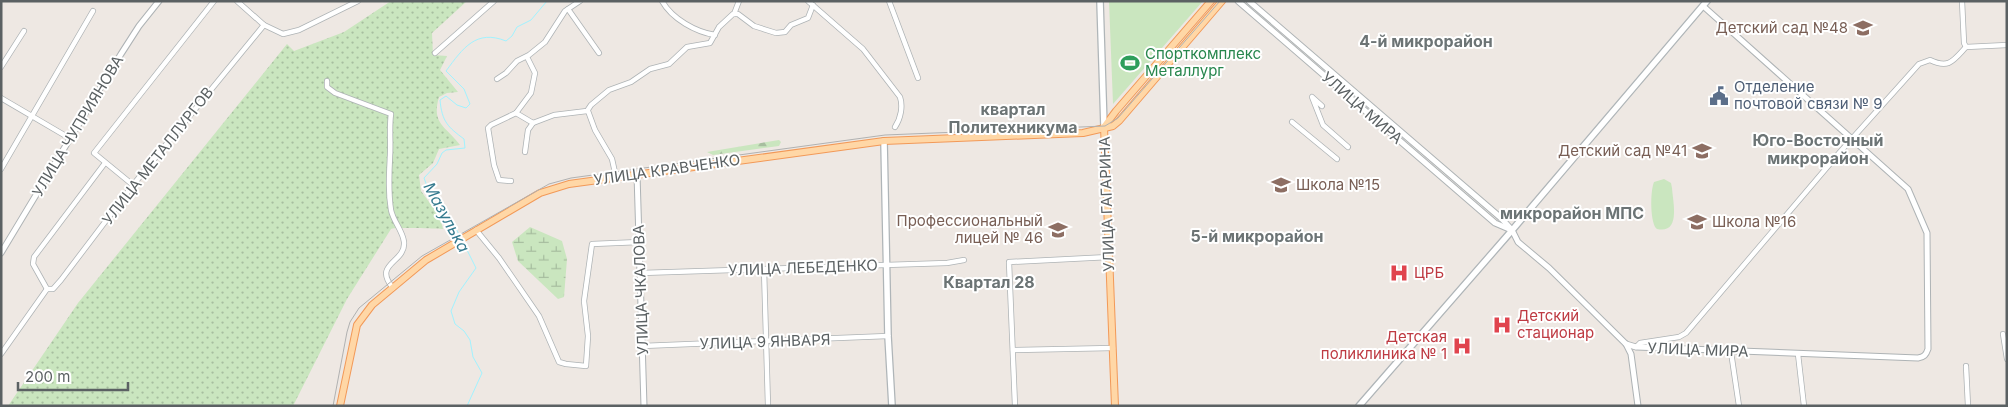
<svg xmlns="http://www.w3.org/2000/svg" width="2008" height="407" font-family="Inter,sans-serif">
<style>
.forest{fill:url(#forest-firs)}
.wetland{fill:url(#wetland-marsh)}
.garden{fill:url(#garden-dots)}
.pitch{fill:#cae6bf}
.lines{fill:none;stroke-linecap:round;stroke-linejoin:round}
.stream{stroke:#a1f2ff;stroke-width:1}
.minor-casing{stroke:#aeb3b5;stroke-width:6}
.tertiary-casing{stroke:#aeb3b5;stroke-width:7}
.secondary-casing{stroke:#afb5b8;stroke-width:8}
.primary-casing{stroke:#f29958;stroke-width:8}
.minor{stroke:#fff;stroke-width:4.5}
.tertiary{stroke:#fff;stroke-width:5}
.secondary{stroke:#fff;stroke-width:5.5}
.primary{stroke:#ffd7a6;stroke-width:6}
.tram{stroke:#b0b1b1;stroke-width:1}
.labels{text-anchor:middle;stroke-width:4;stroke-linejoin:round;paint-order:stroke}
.education-label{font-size:15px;fill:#785e54;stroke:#fff;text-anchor:end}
.leisure-label{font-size:15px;fill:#27864d;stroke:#fff;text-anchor:start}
.service-label{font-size:15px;fill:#4e5e75;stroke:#fff;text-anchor:start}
.street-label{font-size:15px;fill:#5b6163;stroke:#fff}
.health-label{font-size:15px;fill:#be3a42;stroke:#fff;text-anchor:start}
.neighbourhood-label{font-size:16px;font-weight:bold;fill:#6c7475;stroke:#fff}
.water-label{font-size:16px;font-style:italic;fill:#347a8e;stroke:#fff}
</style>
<defs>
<pattern id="forest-firs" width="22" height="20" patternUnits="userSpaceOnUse" patternTransform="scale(1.25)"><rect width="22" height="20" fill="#cae6bf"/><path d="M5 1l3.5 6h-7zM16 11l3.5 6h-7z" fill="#a7be9f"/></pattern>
<pattern id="wetland-marsh" width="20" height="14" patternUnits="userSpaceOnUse" patternTransform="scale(1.25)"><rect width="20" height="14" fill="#cae6bf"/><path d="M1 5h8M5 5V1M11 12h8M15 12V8" fill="none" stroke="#a7be9f"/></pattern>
<pattern id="garden-dots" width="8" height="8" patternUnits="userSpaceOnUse" patternTransform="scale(1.25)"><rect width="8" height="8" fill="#cae6bf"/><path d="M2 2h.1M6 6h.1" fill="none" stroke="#a7be9f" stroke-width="1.8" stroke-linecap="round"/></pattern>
</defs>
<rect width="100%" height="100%" fill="#eee8e3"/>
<polygon class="forest" points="779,140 781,142 779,146 713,155 707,152"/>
<polygon class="wetland" points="530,227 562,241 567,259 564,297 558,299 518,261 512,242"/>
<path class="garden" d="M391 1H467L432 33 433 55 447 56 440 70 458 92 447 93 439 97C431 124 446 126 460 145L439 149 433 163 419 175 421 191 440 217 443 229C435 229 394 227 391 229L347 299 293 406H8L78 303 287 44 294 51 344 32Z"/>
<g class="pitch">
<polygon points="1109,1 1203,1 1113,104"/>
<path d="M1664 179 1671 183 1672 188C1673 203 1681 234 1657 229 1650 224 1650 191 1654 182Z"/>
</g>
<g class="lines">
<g class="stream">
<path d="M460 236 447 213 427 186 424 178 437 164 442 153 446 150 465 148 464 139C448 127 442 122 440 100L446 96 457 105 466 108 470 104 464 89 446 71C463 48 476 29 506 41L512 36 517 27 531 20 547 1"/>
<polyline points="463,242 476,268 459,292 451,311 455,324 464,331 470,340 473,357 482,373 467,406"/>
</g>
<g class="minor-casing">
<g id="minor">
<polyline points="237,1 264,25 283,34 299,30 358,1"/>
<path d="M662 1C672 19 696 32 715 35"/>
<path d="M808 1 863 49 900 97C903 106 901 118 895 127"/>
<polyline points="889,1 918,78"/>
<polyline points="1962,1 1964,43 1966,47"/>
<polyline points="568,9 599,53"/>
<polyline points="734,14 739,1"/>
<polyline points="435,53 494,1"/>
<polyline points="1,67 24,31"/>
<polyline points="497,79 506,73 517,61 529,55 545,42 565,11 580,1"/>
<path d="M327 81V87L335 93 391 114C389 128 391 142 390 156 389 175 388 192 391 210 393 221 403 231 404 242 406 263 372 263 393 288"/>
<polyline points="1,98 71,139"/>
<polyline points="1322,106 1312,97 1323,125 1348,147"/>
<polyline points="588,111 595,130 612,159 616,177"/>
<polyline points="516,113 533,123 554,115 587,111 591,105 609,90 631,82 650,69 669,64 687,47 710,43 719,27 733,14 738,14 754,26 776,33 785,32 791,25 808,18 813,5"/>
<polyline points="1292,122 1337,159"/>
<polyline points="525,152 528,130 533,123"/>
<polyline points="1,169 93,11"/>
<polyline points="511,181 499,180 494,165 488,128 491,125 516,113 531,93 535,73 527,57"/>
<polyline points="133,185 94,153 214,1"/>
<polyline points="476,230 499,258 539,316 559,362 566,364 586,366 588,336 584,301 592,244 640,242"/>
<polyline points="764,269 768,406"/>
<polyline points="641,273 947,263 964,260"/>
<polyline points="47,289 53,289 61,280 133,185 264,25"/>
<polyline points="47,289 33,264 34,257 105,163"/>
<polyline points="2003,334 2007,359"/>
<polyline points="642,346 888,336"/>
<path d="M1636 347 1640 343 1679 337 1686 333 1840 152 1919 64 1930 60C1949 69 1953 61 1966 47L2007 45"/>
<polyline points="1013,350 1113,348"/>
<polyline points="1731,352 1739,406"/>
<polyline points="1,354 47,289"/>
<polyline points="1798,354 1804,406"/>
<polyline points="1966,366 1968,406"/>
<polyline points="1015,406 1009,262 1109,257"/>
</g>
</g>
<g class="tertiary-casing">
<g id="tertiary">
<polyline points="1238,1 1495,223 1509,229"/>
<path d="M1249 1 1501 218 1512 230 1518 242 1549 268 1626 344 1636 347 1918 358C1924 357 1926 355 1928 349L1927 233 1908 189 1703 6"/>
<polyline points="637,174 644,406"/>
<polyline points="1,253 121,54 139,26 159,1"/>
<polyline points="1626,344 1631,354 1638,406"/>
</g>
</g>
<g class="secondary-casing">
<g id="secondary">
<polyline points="1100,1 1104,127"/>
<polyline points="884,141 888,336 892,406"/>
<polyline points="1359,406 1508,235 1707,1"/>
</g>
</g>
<g class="primary-casing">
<g id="primary">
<polyline points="1104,127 1115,406"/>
<polyline points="1104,127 1116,111 1211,1"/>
<polyline points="340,406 357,325 372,305 426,260 540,193 569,184 884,141 1083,133 1113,126 1119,121 1222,1"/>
</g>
</g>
<use href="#minor" class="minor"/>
<use href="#tertiary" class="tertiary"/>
<use href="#secondary" class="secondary"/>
<use href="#primary" class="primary"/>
<polyline class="tram" points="333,406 347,332 350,322 359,308 422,256 549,184 571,178 885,135 1105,126 1118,118 1220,1"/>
</g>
<defs>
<g id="school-bare" transform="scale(1.5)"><path d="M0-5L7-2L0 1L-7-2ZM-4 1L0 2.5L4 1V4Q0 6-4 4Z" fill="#8d6e63" stroke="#fff" stroke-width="2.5" paint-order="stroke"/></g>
<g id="stadium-bare" transform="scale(1.5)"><path d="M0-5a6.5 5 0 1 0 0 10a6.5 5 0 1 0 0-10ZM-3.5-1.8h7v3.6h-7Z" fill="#2e9e5b" stroke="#fff" stroke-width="2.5" paint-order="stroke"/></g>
<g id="civic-bare" transform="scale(1.5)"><path d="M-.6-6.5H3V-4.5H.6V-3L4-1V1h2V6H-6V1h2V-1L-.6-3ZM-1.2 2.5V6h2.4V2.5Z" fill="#5c6f8a" stroke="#fff" stroke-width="2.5" paint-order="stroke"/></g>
<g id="university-bare" transform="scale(1.5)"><path d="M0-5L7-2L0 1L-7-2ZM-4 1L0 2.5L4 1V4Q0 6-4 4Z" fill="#8d6e63" stroke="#fff" stroke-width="2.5" paint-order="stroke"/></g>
<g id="hospital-bare" transform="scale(1.5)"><path d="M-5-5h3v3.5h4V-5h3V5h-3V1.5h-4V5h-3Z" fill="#e0444e" stroke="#fff" stroke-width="2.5" paint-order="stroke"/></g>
</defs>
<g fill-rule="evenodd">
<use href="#school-bare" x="1863" y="28"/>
<use href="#stadium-bare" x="1130" y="63"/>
<use href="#civic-bare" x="1719" y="96"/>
<use href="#school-bare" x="1702" y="151"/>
<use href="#school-bare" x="1281" y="185"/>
<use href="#school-bare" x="1697" y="222"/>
<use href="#university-bare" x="1058" y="230"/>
<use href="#hospital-bare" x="1399" y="273"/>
<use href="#hospital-bare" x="1502" y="325"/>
<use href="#hospital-bare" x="1462" y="346"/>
</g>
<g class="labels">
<g class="education-label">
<text x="1848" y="33">Детский сад №48</text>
<text x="1687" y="156">Детский сад №41</text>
<text x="1296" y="190" text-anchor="start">Школа №15</text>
<text x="1043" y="226">Профессиональный<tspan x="1043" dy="17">лицей № 46</tspan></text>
<text x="1712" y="227" text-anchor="start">Школа №16</text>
</g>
<g class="leisure-label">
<text x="1145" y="59">Спорткомплекс<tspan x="1145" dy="17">Металлург</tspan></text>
</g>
<g class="service-label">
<text x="1734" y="92">Отделение<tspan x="1734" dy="17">почтовой связи № 9</tspan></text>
</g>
<g class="street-label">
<text transform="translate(1362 108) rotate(41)" y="5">УЛИЦА МИРА</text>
<text transform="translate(78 126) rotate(-59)" y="5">УЛИЦА ЧУПРИЯНОВА</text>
<text transform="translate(158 156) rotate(-52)" y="5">УЛИЦА МЕТАЛЛУРГОВ</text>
<text transform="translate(667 170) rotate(-8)" y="5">УЛИЦА КРАВЧЕНКО</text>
<text transform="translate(1107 204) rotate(-92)" y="5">УЛИЦА ГАГАРИНА</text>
<text transform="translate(803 268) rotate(-2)" y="5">УЛИЦА ЛЕБЕДЕНКО</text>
<text transform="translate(641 290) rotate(-92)" y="5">УЛИЦА ЧКАЛОВА</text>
<text transform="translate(765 342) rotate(-2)" y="5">УЛИЦА 9 ЯНВАРЯ</text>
<text transform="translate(1698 350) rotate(2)" y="5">УЛИЦА МИРА</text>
</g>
<g class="health-label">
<text x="1414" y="278">ЦРБ</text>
<text x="1517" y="321">Детский<tspan x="1517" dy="17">стационар</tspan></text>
<text x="1447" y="342" text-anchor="end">Детская<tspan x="1447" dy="17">поликлиника № 1</tspan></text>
</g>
<g class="neighbourhood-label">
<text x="1426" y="47">4-й микрорайон</text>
<text x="1013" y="115">квартал<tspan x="1013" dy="18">Политехникума</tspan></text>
<text x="1818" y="146">Юго-Восточный<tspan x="1818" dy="18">микрорайон</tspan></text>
<text x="1572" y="219">микрорайон МПС</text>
<text x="1257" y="242">5-й микрорайон</text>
<text x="989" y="288">Квартал 28</text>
</g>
<g class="water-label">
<text transform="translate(447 217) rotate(61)" y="6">Мазулька</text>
</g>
</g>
<rect width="2008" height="407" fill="none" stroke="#5b6163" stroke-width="5"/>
<path d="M18 382v8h110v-8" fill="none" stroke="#5b6163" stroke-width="2.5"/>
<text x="25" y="382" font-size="15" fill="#5b6163" stroke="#ffffff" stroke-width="4" paint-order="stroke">200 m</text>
</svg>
